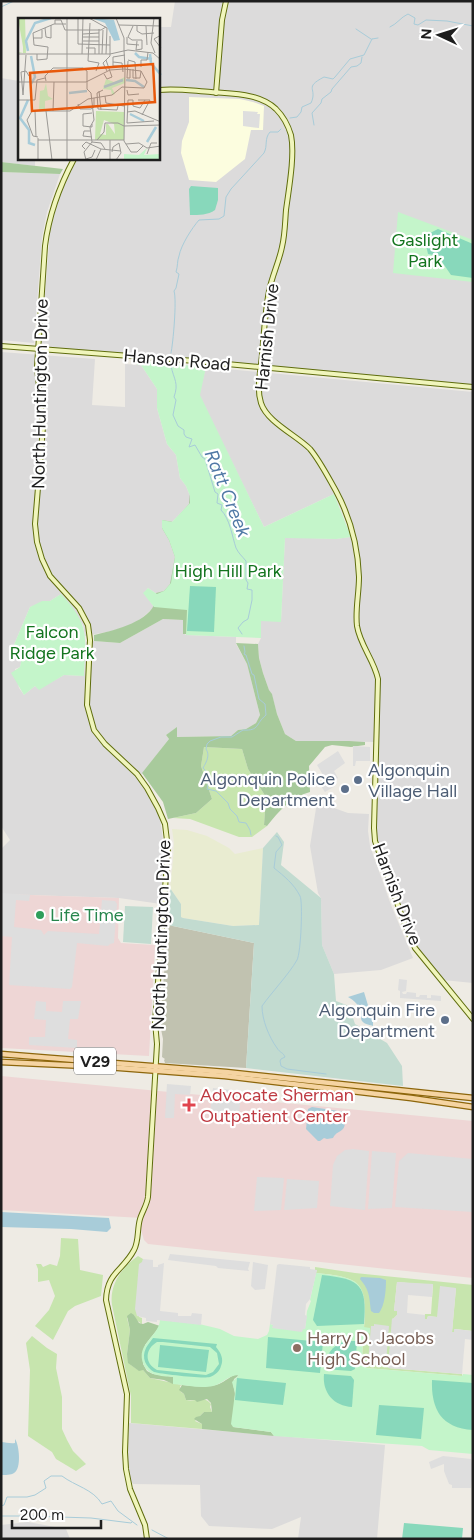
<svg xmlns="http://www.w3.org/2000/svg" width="474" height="1540" font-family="Figtree,sans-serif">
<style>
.residential{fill:#dcdbdb}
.commercial{fill:#eed6d5}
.education{fill:#fcfddf}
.construction{fill:#c1c2b0}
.farmland{fill:#e9ecd1}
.grass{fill:#c7e5ae}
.forest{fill:#a8ca9c}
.wetland{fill:#c2dbd0}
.park{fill:#c4f5ca}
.pitch{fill:#88d8bb;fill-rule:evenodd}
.parking{fill:#dedede}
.water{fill:#a8ccd9}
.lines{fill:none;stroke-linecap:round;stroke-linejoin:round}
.stream{stroke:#a8ccd9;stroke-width:1}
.secondary-casing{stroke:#5f6d0d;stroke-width:6}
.primary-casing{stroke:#8d660b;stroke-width:7}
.secondary{stroke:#f0f5bc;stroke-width:4}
.primary{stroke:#f5d4a2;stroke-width:4.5}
.service-dot{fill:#5c6f8a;stroke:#fff;stroke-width:2}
.leisure-dot{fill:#2e9e5b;stroke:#fff;stroke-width:2}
.health-dot{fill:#e0444e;stroke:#fff;stroke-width:2}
.education-dot{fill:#8d6e63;stroke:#fff;stroke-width:2}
.labels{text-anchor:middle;stroke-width:4.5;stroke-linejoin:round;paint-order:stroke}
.shield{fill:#fff;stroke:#626262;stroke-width:1}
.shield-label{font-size:16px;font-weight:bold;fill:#1e1e1e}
.park-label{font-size:18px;fill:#13741e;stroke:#fff}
.street-label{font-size:18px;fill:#1e1e1e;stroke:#fff}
.service-label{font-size:18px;fill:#4e5e75;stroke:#fff;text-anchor:end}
.leisure-label{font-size:18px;fill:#27864d;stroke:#fff;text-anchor:start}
.health-label{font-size:18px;fill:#be3a42;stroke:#fff;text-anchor:start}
.education-label{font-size:18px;fill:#785e54;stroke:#fff;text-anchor:start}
.water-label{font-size:19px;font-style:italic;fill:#5179a6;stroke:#fff}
.inset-river{fill:none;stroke:#a8ccd9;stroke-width:2.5}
.inset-road{fill:none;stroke:#9b9995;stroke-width:1}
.view{fill:#e8590c;fill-opacity:0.15;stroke:#e8590c;stroke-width:2.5}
.inset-edge{fill:none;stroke:#1e1e1e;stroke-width:2.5}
</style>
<rect width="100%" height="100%" fill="#eeebe4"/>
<g class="residential">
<polygon points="175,1 473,1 473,385 45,347 41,344 50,232 56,205 66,179 76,159 159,159 159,27 171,27"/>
<polygon points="1,78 19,81 19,159 35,159 35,166 1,162"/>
<polygon points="1,172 60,174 47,212 42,237 34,343 1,340"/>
<polygon points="1,352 95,359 92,405 125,407 125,364 141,365 157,389 157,408 167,444 176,455 180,478 186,486 190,496 190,503 172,522 162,520 175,557 171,583 164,591 157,594 148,588 144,593 154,607 141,619 130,625 112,631 85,636 83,625 61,594 50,601 30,607 13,647 22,658 20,667 15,669 19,688 24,695 35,686 39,689 64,675 84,676 86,642 94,641 120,643 163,619 183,620 183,633 186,635 236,637 236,644 247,664 260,715 256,723 246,729 238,730 231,736 176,737 177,728 166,735 169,739 138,779 148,794 160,819 165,854 161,904 119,898 1,894 1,849 10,840 1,826"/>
<polygon points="206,367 473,392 473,983 443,980 416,944 402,909 375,834 377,816 378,742 296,741 285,734 277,714 272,695 269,690 263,673 259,658 258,644 261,638 261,621 281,621 285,537 335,539 350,537 346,522 334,494 264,527 199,395"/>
<polygon points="317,802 348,813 369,814 368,831 370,846 391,905 413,958 381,970 334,974 322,945 321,898 318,893 310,846"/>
<polygon points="129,1423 385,1445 377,1539 298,1539 301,1517 272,1529 209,1526 201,1516 200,1485 133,1484 130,1480 127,1462"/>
<polygon points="28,1522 66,1529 70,1539 1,1539 1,1525"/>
</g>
<g class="commercial">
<polygon points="1,894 119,898 118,938 121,943 155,945 149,1056 1,1048"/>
<polygon points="1,1076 473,1121 473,1278 148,1244 144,1240 140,1226 142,1218 1,1210"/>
</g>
<polygon class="education" points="189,97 240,99 253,102 264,106 263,130 251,130 245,159 216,182 189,180 181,153 182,141 189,122"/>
<polygon class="construction" points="168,925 254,943 246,1068 165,1063 164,1060 165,1059 162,1057 163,1039 160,1024"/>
<polygon class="farmland" points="172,829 187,830 207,836 229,848 235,854 263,848 259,925 233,926 183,918 181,917 181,904 170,888 173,860 174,843"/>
<g class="grass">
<polygon points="204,747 242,749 248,769 266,797 264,825 267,826 252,837 239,837 190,819 173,818 196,813 212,799 201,766"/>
<polygon points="61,1238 78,1239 80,1270 103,1275 101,1296 75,1306 68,1311 53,1340 35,1326 49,1310 55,1296 49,1280 38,1282 38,1269 36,1264 41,1264 43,1267 50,1264 57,1266 60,1256"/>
<path d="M138 1256 143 1259 139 1317 142 1318V1324L136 1320 134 1315 127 1318 130 1330 127 1354 131 1365 138 1370H143L150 1378C161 1380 171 1383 182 1385L180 1386 181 1392 184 1394 186 1400C197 1402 204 1395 211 1404L210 1407 212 1412H204L195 1421 202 1424V1429L131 1423V1396L112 1305C109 1285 122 1267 138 1256Z"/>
<path d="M315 1267 355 1273 473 1285V1331L455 1329 454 1332H452L456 1288 437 1317 428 1316 427 1319H424L425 1314H431L433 1285 397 1282 394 1311H397V1315L393 1319 388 1368 462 1374V1376L366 1368 362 1361 363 1339 370 1328H364C368 1282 360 1277 316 1273L317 1270H315Z"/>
<polygon points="32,1336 47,1348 57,1354 56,1368 62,1397 62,1429 67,1440 73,1451 86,1464 76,1471 56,1459 52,1452 28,1436 30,1370 26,1343"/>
</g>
<g class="forest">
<polygon points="1,162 63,169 60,174 1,172"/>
<path d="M191 481V634H183V620L163 619 120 643 94 641V635C111 631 146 623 154 605 155 602 155 597 156 593L164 591 170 584 175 557 169 540 162 528V520L173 522 189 504Z"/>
<path d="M236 643 258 644 259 658 263 673 269 690 272 694 277 714 285 734 296 741H349L365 742V745L351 747 332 745 325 747 309 766 310 792C291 797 279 811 267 826L264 825 266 797 248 769 242 749 204 747 201 766 212 799 196 813 168 819 163 802 142 773 169 739 166 735 177 727V737L231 736 238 730 246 729 256 723 260 715 247 664Z"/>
<polygon points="131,1313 134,1315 139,1323 143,1324 148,1322 160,1326 145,1345 143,1364 147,1371 153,1374 174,1377 173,1384 164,1380 150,1378 143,1370 139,1371 128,1363 127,1354 130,1330 127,1316"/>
<path d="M237 1374 238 1376 234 1379C232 1386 235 1389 235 1395 234 1405 233 1416 233 1427L271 1432 274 1436 202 1429V1424L194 1419 196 1417 200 1416 204 1412H212L211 1403 207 1399 197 1402 195 1400H186L184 1394 179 1390 182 1385C194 1386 207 1388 219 1384 226 1381 230 1376 237 1374Z"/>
</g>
<g class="wetland">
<polygon points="277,832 284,842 281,865 321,898 322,945 334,974 336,1001 349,1006 355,1024 387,1043 402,1066 403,1086 246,1068 254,943 168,925 170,888 181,904 181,917 183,918 233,926 259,925 263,848"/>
<polygon points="125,906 153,907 151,944 123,942"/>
</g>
<g class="park">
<polygon points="398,212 473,240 473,282 393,273"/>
<polygon points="137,361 206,367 200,395 264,527 334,494 351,537 336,539 285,538 281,622 261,621 261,638 186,635 187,610 154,607 143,593 148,588 157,594 164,591 171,583 175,557 169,540 162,528 162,520 172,522 190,503 190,496 186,486 180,478 176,455 167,444 157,408 157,389 141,365 137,365"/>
<path d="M61 594C90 625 86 636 84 676L64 675 39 690 35 686 24 695 11 673 20 667 22 657 13 647 30 607 42 601H50Z"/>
<path d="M316 1273C362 1278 367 1281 364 1327L370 1328V1333L366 1334C361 1344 361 1358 366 1368L462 1376 463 1374 473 1375V1454L429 1450 422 1446 274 1436 271 1432 233 1427 231 1424 235 1393 232 1382 238 1376V1375C229 1375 222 1384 213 1386 201 1389 186 1385 173 1384V1377C161 1376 147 1376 143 1363 136 1344 159 1336 160 1320L195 1323 220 1329 234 1336 258 1339 267 1335 269 1331 270 1324 273 1325V1328L305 1329 307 1311 311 1301 310 1300Z"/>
</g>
<g class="pitch">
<path d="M191 186 218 188V200L215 210C208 215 199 215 190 215L189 189Z"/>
<polygon points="438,229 473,244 473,278 451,275 438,256 428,254 424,236"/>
<polygon points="190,586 216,587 214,632 187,631"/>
<path d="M322 1275C361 1279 367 1285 364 1324L317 1326 313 1320Z"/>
<polygon points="268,1337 323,1342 320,1373 266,1368"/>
<path d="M153 1338 217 1344 216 1347C221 1353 224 1359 221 1366 220 1371 215 1375 210 1377 202 1379 162 1374 154 1372 146 1367 141 1358 146 1348 148 1344 151 1341 153 1338ZM157 1342H163L210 1347 217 1353 219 1364 213 1372 206 1375 157 1370C144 1363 145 1349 157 1342Z"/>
<path d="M345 1341H357L355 1369 351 1371 324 1369C325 1355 332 1346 345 1341Z"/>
<polygon points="160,1345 209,1350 206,1372 158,1367"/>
<path d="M324 1374 351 1376 354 1380 352 1407C334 1406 322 1393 324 1374Z"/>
<polygon points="237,1378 286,1383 283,1405 235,1400"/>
<path d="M432 1380 473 1383V1430C441 1428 431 1409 432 1380Z"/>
<polygon points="379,1405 424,1408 421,1439 376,1435"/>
<polygon points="404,1523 463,1528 462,1539 402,1539"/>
</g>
<g class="parking">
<polygon points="243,111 258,112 257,114 260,114 259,128 243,126"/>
<polygon points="353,746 370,747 370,761 356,761 355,766 353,766"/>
<polygon points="338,751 345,763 334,771 338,778 332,782 335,786 325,792 319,783 325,778 317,765"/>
<polygon points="1,893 30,895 29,901 16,900 14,927 41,930 44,935 48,931 99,934 102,900 115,901 117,904 114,943 110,944 108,946 77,943 72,987 70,989 9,985 12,937 1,936"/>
<polygon points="399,979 407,980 406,991 402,992 403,994 406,994 407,992 416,993 416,997 419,997 420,995 427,995 427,998 431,998 431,995 441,996 441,1001 400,998 400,991 398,990"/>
<polygon points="36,1001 46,1002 46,1011 62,1012 63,1001 81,1001 78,1019 70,1019 68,1039 77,1040 77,1048 29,1045 29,1037 45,1037 46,1020 34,1019"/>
<polygon points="167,1084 191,1086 190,1095 175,1094 174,1118 165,1118"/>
<polygon points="213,1088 241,1091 239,1116 210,1113"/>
<polygon points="353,1149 369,1151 365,1210 330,1206 333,1165 337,1156 345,1150"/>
<polygon points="372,1151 396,1153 392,1208 368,1209"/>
<polygon points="408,1153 473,1159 473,1212 395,1207 399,1161"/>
<polygon points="257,1177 284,1178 281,1210 254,1211"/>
<polygon points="287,1179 319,1181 317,1208 284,1210"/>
<polygon points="170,1254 250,1262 248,1269 249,1271 218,1268 216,1266 168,1260"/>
<polygon points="143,1259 153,1260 153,1267 158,1267 158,1265 164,1263 160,1311 178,1313 178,1316 191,1316 192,1313 202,1314 201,1325 157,1320 157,1322 146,1321 146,1318 137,1316 135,1309 139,1264 142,1262"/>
<polygon points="253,1262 268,1265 265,1289 255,1290 251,1286"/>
<polygon points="279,1264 310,1267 310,1269 317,1270 310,1299 306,1304 305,1315 307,1316 305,1329 303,1329 302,1332 272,1328 273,1325 270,1324 277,1265"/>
<polygon points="397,1282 433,1284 432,1297 408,1295 407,1313 425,1315 425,1319 427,1319 428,1316 437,1317 440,1286 456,1288 452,1332 454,1332 454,1329 473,1331 473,1340 465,1339 462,1374 388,1368 392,1318 393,1319 397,1315 397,1311 394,1311"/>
<polygon points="374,1324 389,1326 386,1363 383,1363 382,1365 372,1365 371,1362 368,1362 371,1326 374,1326"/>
<polygon points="443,1456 471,1459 473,1470 471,1488 452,1488 452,1485 449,1484 444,1471 444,1464 431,1469 429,1462"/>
</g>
<g class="water">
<path d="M364 992 373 1022V1026C370 1025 364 1024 362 1021 360 1018 362 1016 361 1013 359 1005 355 1001 348 997Z"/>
<path d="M312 1107 345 1112C345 1117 346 1126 343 1129 339 1133 336 1132 333 1138L327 1139 324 1138 320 1141H318L306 1129 308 1109Z"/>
<polygon points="1,1212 109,1218 111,1228 107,1232 71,1229 1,1227"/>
<path d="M361 1277 380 1278 386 1280C386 1290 385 1305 379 1313H374L371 1311C369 1296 370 1291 360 1279Z"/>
<path d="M15 1439C19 1444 22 1469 14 1473 11 1475 5 1475 1 1475V1442C6 1442 10 1444 15 1443Z"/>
</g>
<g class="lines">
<g class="stream">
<polyline points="1,7 14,1"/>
<path d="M390 27C397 24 401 17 408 14L415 18 414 24 418 25 426 20 447 21 473 26"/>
<polyline points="356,29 371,39"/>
<polyline points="372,39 378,38"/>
<path d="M290 118 297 117 301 112 302 107 311 103C318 88 303 88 324 77L333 79 335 77 350 59 364 55 372 39"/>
<polyline points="314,125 312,113 321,103 322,99 331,92 332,89 351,67 357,66 361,63 362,57"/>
<path d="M171 353C173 344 177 300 174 291L176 288 179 274 176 272C178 266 177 261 179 256 181 245 192 228 199 220L219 219 224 216 226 197 231 189 264 153C268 145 264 139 270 132H278L281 129"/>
<path d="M171 366C174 380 179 383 174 397L176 400 173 415 178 426 184 430V434L186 437 192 439 189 447 195 445 202 457 205 459 215 492 218 494 217 503 222 505 221 510C230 519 232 536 236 548 239 554 242 556 246 561V580L248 583 247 589 252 590V600L248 619 243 622 238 628 242 634"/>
<path d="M244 646 245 652 244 654 246 655 252 674 254 675 259 699 265 704 266 715C255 724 260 731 243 730L232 737H221L210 741 207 744 206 749C210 755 207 761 203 768L207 772V777H210L207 789 216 791 228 803 230 809 237 816 239 822 246 823 250 830 251 835"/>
<path d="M276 836 278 837 282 845 276 852 274 868C284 876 294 884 300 896 303 901 301 953 297 960 289 974 272 992 262 1006 262 1020 269 1037 277 1048 280 1053 283 1052 285 1057L281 1059 280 1061 281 1066 287 1069 326 1074"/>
<path d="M1 1506 4 1505 7 1497H27L35 1495 46 1488 44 1481 51 1476H62C75 1486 93 1489 102 1504L111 1501 118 1511 137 1525"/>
<polyline points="1,1516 23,1516 25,1518 29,1516 91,1518 131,1523 132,1522"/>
<polyline points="152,1530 169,1539"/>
</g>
<g class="secondary-casing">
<g id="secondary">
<path d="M159 90C176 88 194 91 211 92 233 94 259 93 276 109 283 116 288 125 291 135 295 155 289 188 286 210 285 222 285 235 282 247 279 262 272 276 269 291 265 312 264 333 262 354 261 370 256 388 261 403 267 422 296 435 310 449 320 461 328 477 336 491 350 517 358 548 359 577 359 594 355 610 357 626 360 645 374 660 378 679L374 828 375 841 405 925 415 948 473 1019"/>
<polyline points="216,93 222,20 226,1"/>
<path d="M74 159C59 187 49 214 45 246L37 367 43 427 35 524 37 542 42 559 50 576 79 608 88 625 90 640 87 705 94 730 105 744 137 774 147 788 158 808 165 824 168 849 155 1022 157 1044 148 1197C147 1205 142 1212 140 1219 137 1229 139 1241 134 1250 123 1271 107 1272 106 1300L127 1394 125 1452 126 1469 130 1489 145 1525 147 1539"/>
<polyline points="1,346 195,361 473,387"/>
</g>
</g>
<g class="primary-casing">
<g id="primary">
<polyline points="1,1054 226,1072 473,1098"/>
<polyline points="1,1062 107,1067 225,1076 411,1098 473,1107"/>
</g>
</g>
<use href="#secondary" class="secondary"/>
<use href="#primary" class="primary"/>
</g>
<g class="service-dot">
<circle cx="358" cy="780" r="5"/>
<circle cx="345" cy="789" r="5"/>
<circle cx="445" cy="1020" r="5"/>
</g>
<circle class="leisure-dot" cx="40" cy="915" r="5"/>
<path class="health-dot" d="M186.5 1097.5h5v5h5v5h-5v5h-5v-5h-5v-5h5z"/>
<circle class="education-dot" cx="297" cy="1348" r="5"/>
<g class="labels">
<rect class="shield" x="74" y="1047.5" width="42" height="27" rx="4"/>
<g class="shield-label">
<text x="95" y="1067">V29</text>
</g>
<g class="park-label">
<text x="425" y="246">Gaslight<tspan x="425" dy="21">Park</tspan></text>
<text x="228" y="577">High Hill Park</text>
<text x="52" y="638">Falcon<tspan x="52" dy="21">Ridge Park</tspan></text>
</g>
<g class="street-label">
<text transform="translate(267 337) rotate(-84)" y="6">Harnish Drive</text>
<text transform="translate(177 360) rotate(5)" y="6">Hanson Road</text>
<text transform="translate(40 394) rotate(-89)" y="6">North Huntington Drive</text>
<text transform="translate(397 894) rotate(69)" y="6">Harnish Drive</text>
<text transform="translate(161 935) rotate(-88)" y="6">North Huntington Drive</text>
</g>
<g class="service-label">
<text x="368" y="776" text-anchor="start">Algonquin<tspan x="368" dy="21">Village Hall</tspan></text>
<text x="335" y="785">Algonquin Police<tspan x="335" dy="21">Department</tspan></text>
<text x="435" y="1016">Algonquin Fire<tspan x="435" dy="21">Department</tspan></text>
</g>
<g class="leisure-label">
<text x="50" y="921">Life Time</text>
</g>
<g class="health-label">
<text x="200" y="1101">Advocate Sherman<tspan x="200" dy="21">Outpatient Center</tspan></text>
</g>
<g class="education-label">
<text x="307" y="1344">Harry D. Jacobs<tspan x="307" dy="21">High School</tspan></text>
</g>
<g class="water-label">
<text transform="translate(228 493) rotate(68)" y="7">Ratt Creek</text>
</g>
</g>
<g transform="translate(18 18)">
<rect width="142" height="142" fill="#eeebe4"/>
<path d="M0 0H7L8 35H0V26L1 34 5 35V29ZM78 93 106 94V122H77ZM86 102 96 106 97 116 90 106H88V117L82 116Z" fill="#c7e5ae" fill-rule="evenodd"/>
<path d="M107 59V65L94 70 97 76 94 77 93 72 85 71 88 61 96 64ZM28 65 30 78 35 81 27 83V93H21L22 73 26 72ZM129 130 126 137 142 136V142H106V136L121 137Z" fill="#c4f5ca"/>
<path d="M73 0 96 2 102 22 96 23 87 5Z" fill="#a8ccd9"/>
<path class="inset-river" d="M10 33 8 23 17 5 33 0M117 35 121 39 134 41M132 36 133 45 143 57M13 38 17 59 13 66M108 62 117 63 126 69M86 69 105 62M51 75 69 73M10 82 2 100 11 112V125L17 127M112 96 126 103M129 124 138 109"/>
<path class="inset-road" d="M60 0V26L92 27M71 0 89 10 88 36M98 0 106 20V32M136 0 133 25 137 35M72 5 70 43 81 45 78 53M37 6V2H43L47 12H83L88 9M101 7 143 8M115 8 110 19 114 22H124V31L118 32 119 23M119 8V13L124 16 136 15M128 8 129 27M27 10 28 19 33 20V7M65 16 81 15M143 17 136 21 143 30M65 19H81M109 19V26L121 27M15 20H24V12M65 23H81M68 30H77V36M106 32 107 51M0 36H92L110 32 135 35 143 42M19 36V42L29 41 30 29 16 27 15 15 36 6H48M64 36 65 0M81 36V11M84 36 85 12M110 42 117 44 118 61M110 43 109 60H112V51M95 44 104 45 105 54M104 48H95V39L107 37M123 49V42H129L130 34M107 51 106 123 113 134H119L125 128M115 51V60H122L123 53M89 53 85 45 92 38V18M86 56 89 61 94 59 88 42M28 63 27 58 35 50H65L69 53V71L73 75 76 102 72 109 74 124 66 134 68 142M0 64H68L92 52 106 51 123 53 129 64M85 72 79 75 80 91 99 92 100 88M109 72 110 77 121 76M81 73 83 92M5 77 8 37M5 77 3 54 8 53 11 58M87 78 88 85 106 88M0 82H17L19 62 27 60M120 82H132L124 97M127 82 122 90 115 88V82H110L109 105 136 103M60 86 62 91H73L76 89V80M17 93 18 119M28 93 34 142M35 93 36 64M43 93H52L70 81 94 77 104 69 126 70 129 64M109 94 117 93 143 104M74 95 65 96V108L74 109V106M100 105 106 108 143 107M72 113H66L65 118 74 119M20 119 15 118 9 102 14 93H43M20 122H106M79 122 86 114 87 105H100M92 122V142M74 124 83 125 87 131M108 126 121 125 129 130 143 128M67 131 64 128 68 124 83 131M94 134 95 129 101 125 103 135 98 142M129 136 133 125H139M20 142V120M49 142V0M65 142 74 139 77 132M78 142 83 131 103 133"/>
<path class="view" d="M135 46 137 84 14 93 12 55Z"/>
<rect width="142" height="142" class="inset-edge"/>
</g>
<rect width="474" height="1540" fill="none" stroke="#1e1e1e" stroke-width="5"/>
<g transform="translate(439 35) rotate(274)" stroke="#ffffff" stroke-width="4" paint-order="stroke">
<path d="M0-4L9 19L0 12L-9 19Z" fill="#1e1e1e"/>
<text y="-8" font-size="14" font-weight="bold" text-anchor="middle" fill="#1e1e1e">N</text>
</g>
<path d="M12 1520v8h89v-8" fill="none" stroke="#1e1e1e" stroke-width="2.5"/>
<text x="20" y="1520" font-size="15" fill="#1e1e1e" stroke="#ffffff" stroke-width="4" paint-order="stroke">200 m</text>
</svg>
